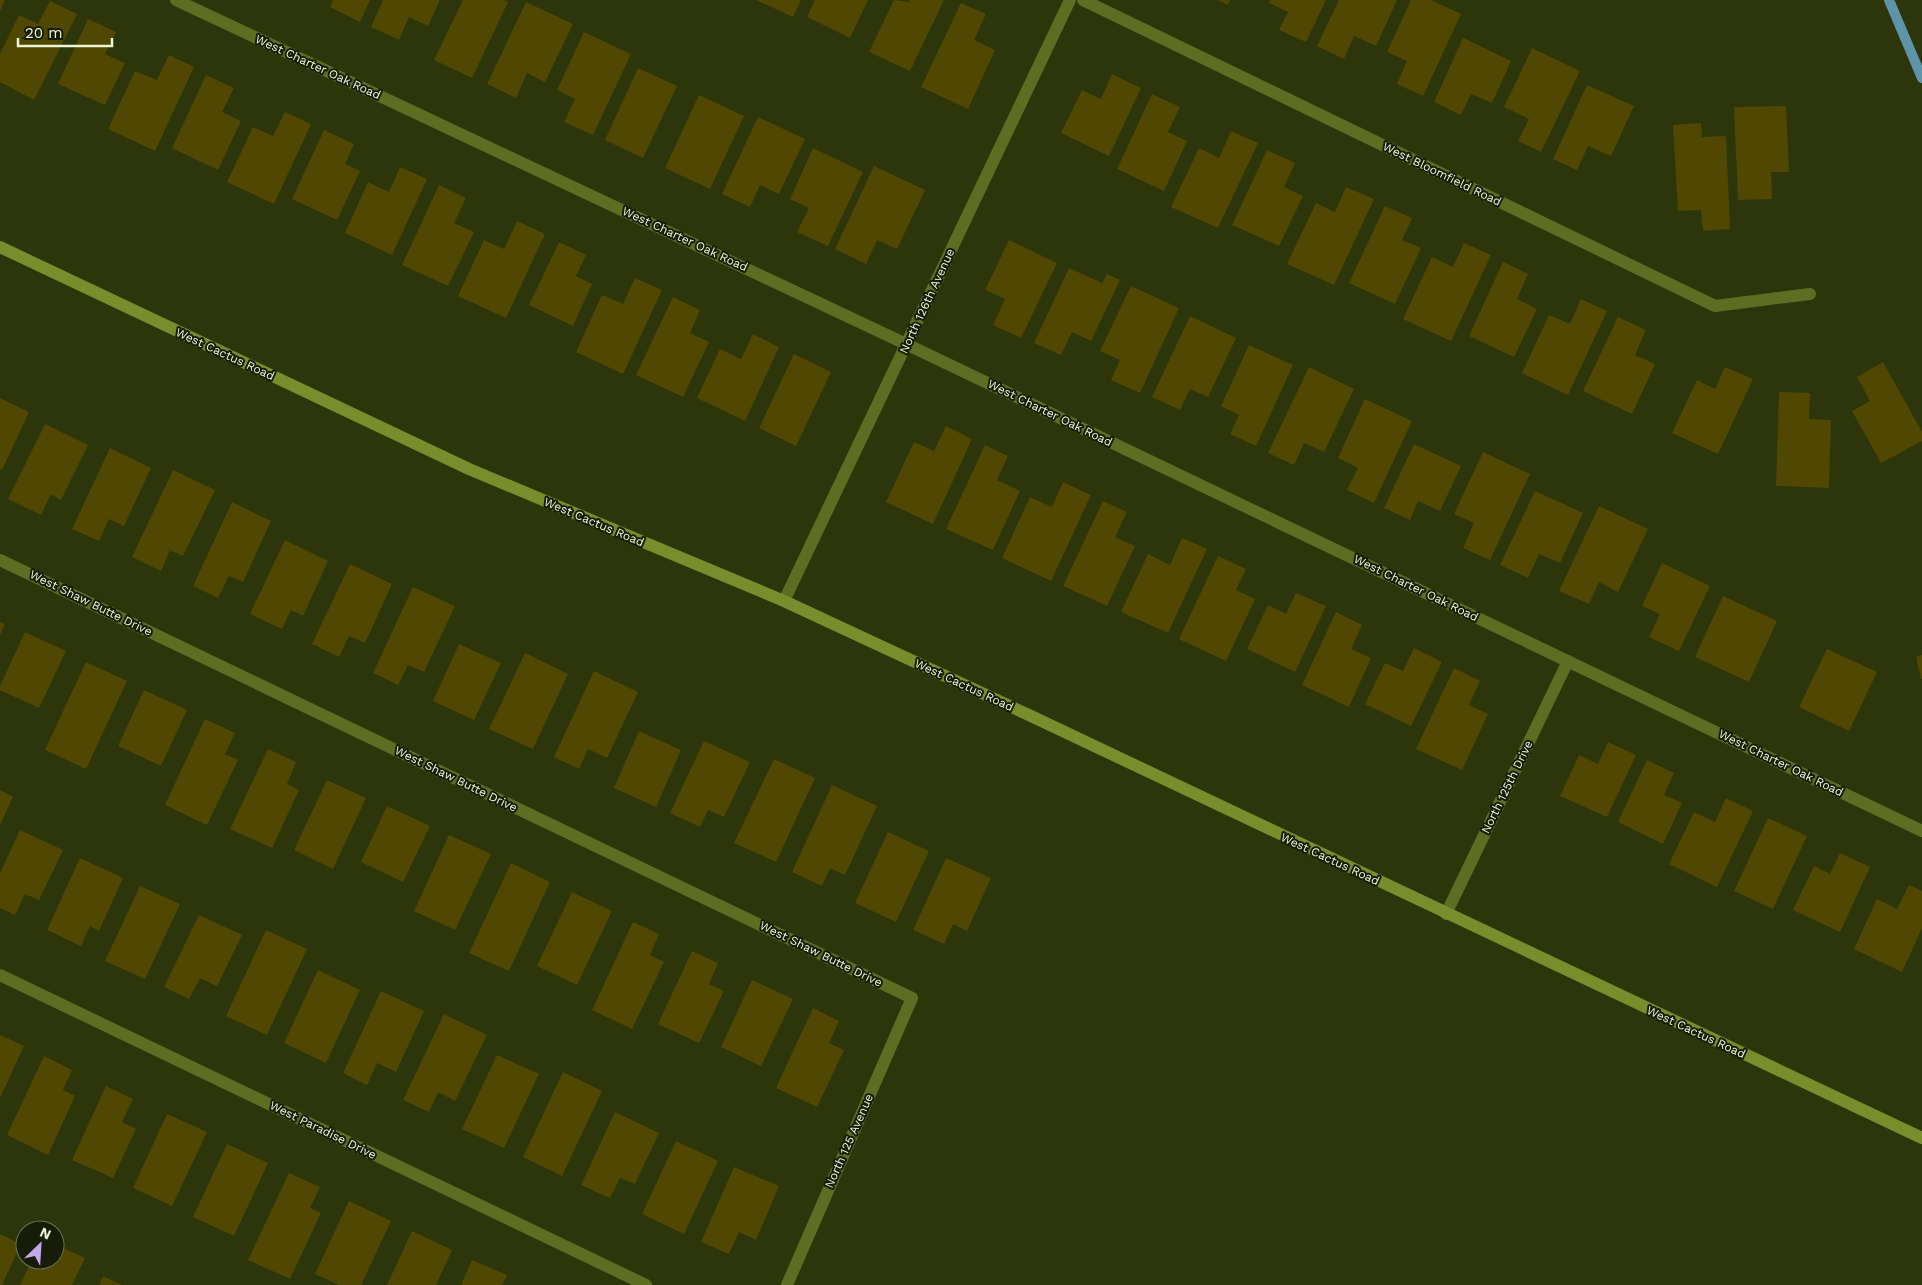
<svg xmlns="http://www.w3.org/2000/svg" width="1922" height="1285" font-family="'Work Sans',sans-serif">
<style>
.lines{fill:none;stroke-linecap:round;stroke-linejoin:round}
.stream{stroke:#5e94aa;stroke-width:10}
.building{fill:#504702}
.street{stroke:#5d6e23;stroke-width:12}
.secondary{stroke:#788e2d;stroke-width:12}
.labels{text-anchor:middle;stroke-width:4;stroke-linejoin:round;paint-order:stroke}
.street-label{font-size:12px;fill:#ebf5d7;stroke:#161c05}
</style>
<rect width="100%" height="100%" fill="#2c360a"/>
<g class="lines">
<polyline class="stream" points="1889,0 1922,78"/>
</g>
<g class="building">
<polygon points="0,0 5,0 0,11"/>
<polygon points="333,0 370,0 360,22 330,7"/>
<polygon points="383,0 440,0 428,26 409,17 399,40 371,27"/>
<polygon points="463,0 504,0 508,2 472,78 434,60"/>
<polygon points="756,0 801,0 793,17"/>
<polygon points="815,0 868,0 850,38 807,17"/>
<polygon points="894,0 909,2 910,0 944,0 910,71 869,52"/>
<polygon points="1218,0 1230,0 1228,5"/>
<polygon points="1270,0 1326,0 1306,42 1279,30 1288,12 1269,3"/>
<polygon points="1339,0 1397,0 1376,46 1354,36 1344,59 1317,46"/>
<polygon points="1411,0 1431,0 1461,14 1423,96 1397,84 1407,61 1387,52"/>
<polygon points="50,1 77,14 34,100 0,82 0,54 19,15 38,24"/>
<polygon points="526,2 573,24 545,82 527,73 516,98 487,84"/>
<polygon points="961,3 986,14 974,40 995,50 968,109 921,87"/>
<polygon points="88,19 116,32 105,54 125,63 105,105 58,84"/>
<polygon points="584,32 631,54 593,135 564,122 575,99 557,90"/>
<polygon points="1463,38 1511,61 1492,103 1471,94 1461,115 1434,102"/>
<polygon points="1532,48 1580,71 1541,152 1518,141 1529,119 1504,107"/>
<polygon points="169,55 194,67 155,151 108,129 135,71 157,80"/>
<polygon points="638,68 677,86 643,158 605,140"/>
<polygon points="1112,74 1141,88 1109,156 1061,133 1082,90 1101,99"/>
<polygon points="206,75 234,88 222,112 241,121 218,170 172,148"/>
<polygon points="1587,85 1634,106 1611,156 1588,146 1577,170 1553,159"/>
<polygon points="1152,94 1180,107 1168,132 1187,141 1164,191 1117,169"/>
<polygon points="699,95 744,116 710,189 665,168"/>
<polygon points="1786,106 1789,172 1771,172 1772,199 1738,200 1734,107"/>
<polygon points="285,112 311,124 274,204 227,182 253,127 273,136"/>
<polygon points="758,117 805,139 779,194 760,185 750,207 722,194"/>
<polygon points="1701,123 1702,137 1726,136 1730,229 1703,231 1701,210 1678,211 1673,125"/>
<polygon points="324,130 354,144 345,164 360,171 337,220 292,199"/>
<polygon points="1231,131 1258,143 1218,228 1171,207 1199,148 1219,158"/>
<polygon points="813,148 863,172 828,246 797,232 809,208 790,199"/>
<polygon points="1267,150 1295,163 1284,187 1303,196 1279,246 1232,225"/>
<polygon points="874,166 925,190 897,249 877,240 866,264 835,249"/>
<polygon points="400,167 427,179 392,255 345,233 368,182 389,192"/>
<polygon points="439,185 466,198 454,223 474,232 448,286 402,265"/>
<polygon points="1346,187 1374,199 1334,285 1287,264 1316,203 1335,212"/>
<polygon points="1385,206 1412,218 1402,240 1421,248 1395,304 1349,283"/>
<polygon points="517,221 545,234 506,318 458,296 484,240 504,249"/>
<polygon points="1009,240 1057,263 1021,338 993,325 1005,299 985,290"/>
<polygon points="559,242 586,255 576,276 592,284 573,326 529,305"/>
<polygon points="1464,243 1491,255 1451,341 1403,319 1432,257 1453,267"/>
<polygon points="1503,262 1528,274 1517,299 1537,309 1514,357 1469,336"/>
<polygon points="1069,268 1102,283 1107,274 1120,280 1091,341 1072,332 1061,355 1034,343"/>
<polygon points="635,278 662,290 623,374 576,352 602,295 623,304"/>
<polygon points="1131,286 1179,308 1140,393 1111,380 1120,360 1100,351"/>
<polygon points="673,297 700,310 690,333 709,342 683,397 636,375"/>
<polygon points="1581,299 1607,311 1568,395 1522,373 1549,315 1570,324"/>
<polygon points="1190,316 1236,338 1208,397 1190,389 1180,410 1152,397"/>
<polygon points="1618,317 1646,330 1635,355 1655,364 1632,414 1583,391"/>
<polygon points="753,334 779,347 745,421 697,398 720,349 741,359"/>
<polygon points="1249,345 1293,365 1256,446 1230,434 1239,415 1221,406"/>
<polygon points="794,354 831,372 796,446 759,428"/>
<polygon points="1883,362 1922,432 1922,441 1881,463 1852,411 1870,401 1857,377"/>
<polygon points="1309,367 1354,389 1324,452 1304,443 1294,465 1268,453"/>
<polygon points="1725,367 1753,379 1718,454 1672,433 1697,380 1715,389"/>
<polygon points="1779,392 1810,393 1809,419 1831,420 1829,488 1776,486"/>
<polygon points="0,398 29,412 2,470 0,469"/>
<polygon points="1365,399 1412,421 1374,503 1347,490 1358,468 1338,458"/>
<polygon points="45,424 88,445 61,500 51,494 41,515 8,499"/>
<polygon points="946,426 972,439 933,524 886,502 914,442 934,451"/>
<polygon points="1414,444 1461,466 1440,511 1418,501 1410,520 1384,508"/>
<polygon points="985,445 1008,456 997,480 1020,491 993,550 946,529"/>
<polygon points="110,448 151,468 124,526 109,519 99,541 72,529"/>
<polygon points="1483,452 1530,474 1490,560 1463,548 1474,523 1454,514"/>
<polygon points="173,470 215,490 183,556 170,550 161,571 132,557"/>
<polygon points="1063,482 1091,495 1051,581 1002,558 1030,497 1052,507"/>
<polygon points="1535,491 1583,513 1560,563 1539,554 1528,578 1500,565"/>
<polygon points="1103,501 1127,512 1115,537 1135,546 1107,606 1063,586"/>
<polygon points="232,502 271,521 243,582 229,576 218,598 193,586"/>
<polygon points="1599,506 1648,529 1618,592 1599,582 1589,604 1559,591"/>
<polygon points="1182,538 1207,549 1168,633 1121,612 1148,554 1170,565"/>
<polygon points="285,540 328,561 303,616 291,610 282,629 250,614"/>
<polygon points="1218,556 1246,569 1236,590 1255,599 1226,661 1179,639"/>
<polygon points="1662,563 1710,586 1679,651 1649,637 1660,614 1642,606"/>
<polygon points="350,564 392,584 365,643 349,636 339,657 312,644"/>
<polygon points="413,587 455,606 424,672 408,665 398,685 373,673"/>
<polygon points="1296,593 1326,606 1295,672 1247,649 1268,605 1286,614"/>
<polygon points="1723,596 1777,621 1749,682 1695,657"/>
<polygon points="1336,612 1362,625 1351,649 1371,658 1349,707 1302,685"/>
<polygon points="0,622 5,624 0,635"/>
<polygon points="25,632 66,651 39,708 0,690 0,686"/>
<polygon points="459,644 501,663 474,720 433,701"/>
<polygon points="1414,648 1442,662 1411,726 1365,704 1385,663 1403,671"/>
<polygon points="1827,649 1877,672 1849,731 1799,707"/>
<polygon points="525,653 568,674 533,749 489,729"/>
<polygon points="1922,655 1922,679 1921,679 1916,657"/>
<polygon points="86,662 127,681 86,769 45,750"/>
<polygon points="1454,668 1480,681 1469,705 1488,714 1462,770 1416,749"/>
<polygon points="594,671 638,692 607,758 588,749 579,769 554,757"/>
<polygon points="144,690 187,710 161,766 118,746"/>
<polygon points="205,719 235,733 225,754 238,760 207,825 165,805"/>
<polygon points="639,731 681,750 656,807 614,788"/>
<polygon points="704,741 750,762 724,817 708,810 700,827 670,813"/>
<polygon points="1608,742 1636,755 1607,817 1560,796 1579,755 1598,764"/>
<polygon points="268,749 296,762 287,784 299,790 272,848 230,829"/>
<polygon points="774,759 815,778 776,862 734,843"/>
<polygon points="1647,760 1674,773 1664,795 1682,803 1663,844 1618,822"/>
<polygon points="327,780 366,798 333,869 294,850"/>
<polygon points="832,785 877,806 845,875 830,868 822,886 792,872"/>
<polygon points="0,790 13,797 0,825"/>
<polygon points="1726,798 1753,811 1717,887 1669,864 1694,812 1715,822"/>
<polygon points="387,806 430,826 403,882 361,862"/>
<polygon points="1768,818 1807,836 1773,909 1734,891"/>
<polygon points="20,830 63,850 39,900 25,894 15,915 0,908 0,873"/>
<polygon points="888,832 929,851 896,922 855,903"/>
<polygon points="449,835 491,854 455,930 414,911"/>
<polygon points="1840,853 1870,867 1840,932 1793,910 1814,866 1830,874"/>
<polygon points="80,858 123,878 99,931 90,926 81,946 47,930"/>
<polygon points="946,858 991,878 967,931 953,924 944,944 913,930"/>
<polygon points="511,863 550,882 509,971 469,953"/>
<polygon points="1909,885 1922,891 1922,928 1902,972 1854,949 1877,899 1897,909"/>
<polygon points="140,886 180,904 145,979 105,961"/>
<polygon points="572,892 612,911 577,985 537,966"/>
<polygon points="199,915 242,935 217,986 200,978 189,999 164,987"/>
<polygon points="633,922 659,934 650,955 664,962 632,1029 592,1010"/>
<polygon points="266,930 307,949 267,1035 226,1016"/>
<polygon points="692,951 718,963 709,984 724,991 699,1043 658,1024"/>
<polygon points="318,970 360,990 326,1063 284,1043"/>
<polygon points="752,980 793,999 761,1066 721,1047"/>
<polygon points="381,991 424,1011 396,1072 377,1063 367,1085 343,1073"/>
<polygon points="813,1008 839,1021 829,1043 844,1050 817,1107 776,1088"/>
<polygon points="444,1014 487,1035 455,1101 438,1092 429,1112 403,1100"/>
<polygon points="0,1035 24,1046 0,1098"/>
<polygon points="497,1055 539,1074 504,1148 462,1129"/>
<polygon points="44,1056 72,1070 63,1090 75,1096 48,1155 7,1135"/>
<polygon points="563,1072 602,1091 562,1176 523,1157"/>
<polygon points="106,1086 133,1099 122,1122 136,1129 113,1178 72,1160"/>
<polygon points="615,1112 659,1133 635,1184 620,1178 610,1198 581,1185"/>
<polygon points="167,1114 207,1132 172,1206 133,1188"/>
<polygon points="676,1141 718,1161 684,1234 642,1214"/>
<polygon points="227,1144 268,1163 234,1236 193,1217"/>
<polygon points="734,1167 779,1186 756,1240 739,1232 729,1254 701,1242"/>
<polygon points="289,1173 320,1187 310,1208 321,1213 290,1279 248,1260"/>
<polygon points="349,1201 391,1221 361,1285 339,1285 315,1274"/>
<polygon points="412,1231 452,1250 436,1285 387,1285"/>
<polygon points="0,1234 21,1244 2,1285 0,1285"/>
<polygon points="55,1244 85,1258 72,1285 20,1285 32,1260 55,1260"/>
<polygon points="472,1260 507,1275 502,1285 461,1285"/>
<polygon points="103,1276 122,1285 99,1285"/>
</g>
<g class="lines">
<g class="street">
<polyline points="176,0 906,344 1922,831"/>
<polyline points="1083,0 1715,306 1810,294"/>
<polyline points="0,560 912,998 787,1285"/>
<polyline points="784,601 1070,0"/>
<polyline points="1446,914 1568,661"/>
<polyline points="0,975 646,1285"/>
</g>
<polyline class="secondary" points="0,247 469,469 784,601 1031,716 1922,1138"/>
</g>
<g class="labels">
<g class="street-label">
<text transform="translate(318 67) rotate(25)" y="4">West Charter Oak Road</text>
<text transform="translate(1442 174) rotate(26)" y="4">West Bloomfield Road</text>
<text transform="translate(685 239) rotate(25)" y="4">West Charter Oak Road</text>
<text transform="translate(927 301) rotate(-65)" y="4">North 126th Avenue</text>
<text transform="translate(225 354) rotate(25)" y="4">West Cactus Road</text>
<text transform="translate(1050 413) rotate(26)" y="4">West Charter Oak Road</text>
<text transform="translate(594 522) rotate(23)" y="4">West Cactus Road</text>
<text transform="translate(1416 588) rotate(26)" y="4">West Charter Oak Road</text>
<text transform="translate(91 603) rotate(26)" y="4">West Shaw Butte Drive</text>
<text transform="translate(964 685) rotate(25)" y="4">West Cactus Road</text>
<text transform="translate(1781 763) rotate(26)" y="4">West Charter Oak Road</text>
<text transform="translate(456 779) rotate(26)" y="4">West Shaw Butte Drive</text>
<text transform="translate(1507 787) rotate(-64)" y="4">North 125th Drive</text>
<text transform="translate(1330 859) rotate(25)" y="4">West Cactus Road</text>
<text transform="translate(821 954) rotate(26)" y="4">West Shaw Butte Drive</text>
<text transform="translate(1696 1032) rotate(25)" y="4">West Cactus Road</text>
<text transform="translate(323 1130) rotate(26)" y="4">West Paradise Drive</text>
<text transform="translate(849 1141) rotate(-66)" y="4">North 125 Avenue</text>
</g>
</g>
<g transform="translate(40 1245) rotate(25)"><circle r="24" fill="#161c05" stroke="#6b7359"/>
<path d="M0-4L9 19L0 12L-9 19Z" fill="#c3a7f2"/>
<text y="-8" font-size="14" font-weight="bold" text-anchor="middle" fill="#ebf5d7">N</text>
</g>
<path d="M18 38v8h94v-8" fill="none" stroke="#ebf5d7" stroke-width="2.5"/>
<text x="25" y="38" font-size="15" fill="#ebf5d7" stroke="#161c05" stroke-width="4" paint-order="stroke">20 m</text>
</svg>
